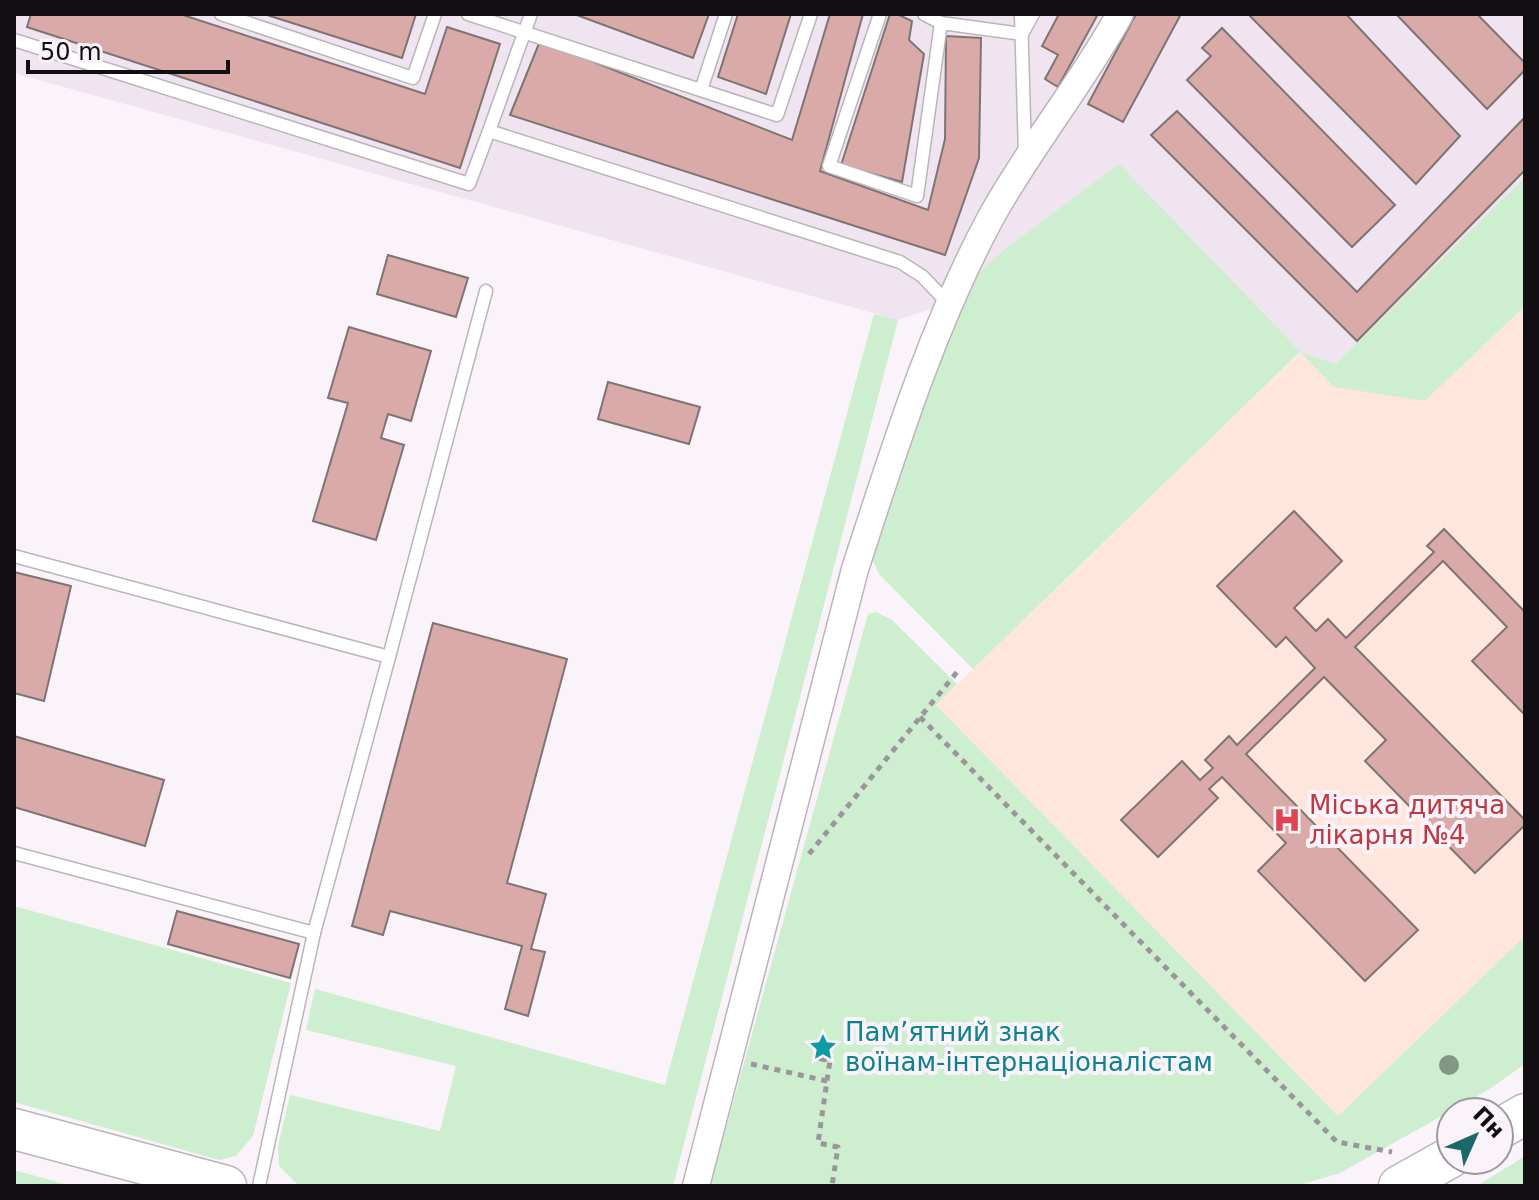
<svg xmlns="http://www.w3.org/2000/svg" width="1539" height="1200" font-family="'DejaVu Sans',sans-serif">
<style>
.built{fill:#efe4ef}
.medical{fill:#fee6dc}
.green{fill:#cdeecf}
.building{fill:#daaaa8;stroke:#7d7474;stroke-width:2}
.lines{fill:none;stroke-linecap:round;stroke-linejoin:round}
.lane-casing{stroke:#bbb5bb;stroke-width:15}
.street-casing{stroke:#bbb5bb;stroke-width:29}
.primary-casing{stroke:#bbb5bb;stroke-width:43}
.path{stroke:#9b969b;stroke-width:5;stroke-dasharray:6 6;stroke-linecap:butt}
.lane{stroke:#fff;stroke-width:12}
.street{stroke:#fff;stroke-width:26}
.primary{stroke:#fff;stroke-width:40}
.tree{fill:#809885}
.labels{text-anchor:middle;stroke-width:8;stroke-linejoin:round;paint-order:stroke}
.health-label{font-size:26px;fill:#be3a42;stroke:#faf3fa;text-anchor:start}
.culture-label{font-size:26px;fill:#0d838f;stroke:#faf3fa;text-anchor:start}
</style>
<rect width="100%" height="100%" fill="#faf3fa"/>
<polygon class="built" points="14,14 1525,14 1525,177 1336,364 1301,352 1119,165 957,307 948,303 898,320 14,73"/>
<polygon class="medical" points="1525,306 1525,936 1338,1116 936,705 1301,352 1425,401"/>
<g class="green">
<polygon points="1119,164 1301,352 1336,364 1525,177 1525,306 1425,401 1334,387 1300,352 973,669 879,574 872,558 894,473 957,307 979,273 1004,250"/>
<polygon points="874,314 898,320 673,1186 297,1184 279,1166 278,1146 290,1095 440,1131 456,1066 306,1030 315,989 665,1085"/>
<polygon points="876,612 892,620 957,684 936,705 1338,1116 1525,936 1525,1064 1488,1090 1340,1173 1296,1186 710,1186 868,614"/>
<polygon points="14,906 291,983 253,1136 236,1156 219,1160 14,1102"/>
<polygon points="1525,1156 1525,1186 1477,1186"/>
<polygon points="14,1170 72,1186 14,1186"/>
</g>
<g class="building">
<polygon points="31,14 180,14 425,94 447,27 500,44 460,168 27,27"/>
<polygon points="264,14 416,14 402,58"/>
<polygon points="574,14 709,14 693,58"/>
<polygon points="738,14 791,14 766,94 718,77"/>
<polygon points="830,14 863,14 820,171 928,210 945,139 946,36 981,38 979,158 945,255 510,115 540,41 792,140"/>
<polygon points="890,14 897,14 912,21 909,40 924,54 902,182 841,165"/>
<polygon points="1059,14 1098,14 1058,87 1045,79 1058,55 1042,46"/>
<polygon points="1136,14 1181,14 1123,122 1088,104"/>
<polygon points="1248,14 1346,14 1460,136 1416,184"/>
<polygon points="1396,14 1477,14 1525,63 1525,70 1487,109"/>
<polygon points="1222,28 1395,205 1352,247 1187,80 1211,56 1202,48"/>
<polygon points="1177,111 1357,292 1525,117 1525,170 1357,341 1151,135"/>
<polygon points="388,255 468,278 456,317 377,294"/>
<polygon points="349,327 431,351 411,421 388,414 381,438 404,445 376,540 313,521 348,403 328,398"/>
<polygon points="608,382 700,407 689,444 598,419"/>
<polygon points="1294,511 1342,561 1294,608 1316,631 1328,619 1346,638 1434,552 1427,546 1444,529 1525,612 1525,715 1472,661 1507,627 1443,561 1355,647 1525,820 1525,825 1475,873 1365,761 1386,740 1324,677 1246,754 1418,930 1365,981 1258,871 1286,843 1222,777 1209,789 1218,798 1158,857 1121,820 1182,761 1200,780 1213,768 1205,760 1229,736 1237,745 1315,668 1286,637 1276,647 1217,586"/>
<polygon points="14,572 71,586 44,701 14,693"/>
<polygon points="433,623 567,659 507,883 546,894 531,949 545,952 528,1016 505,1009 522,946 390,911 383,935 352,926"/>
<polygon points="14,736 164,780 145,846 14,807"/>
<polygon points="177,911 299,944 290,978 168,944"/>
</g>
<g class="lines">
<g class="lane-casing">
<g id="lane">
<polyline points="221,14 413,78 435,14"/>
<polyline points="468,14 777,115 811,14"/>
<polyline points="531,14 489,131 900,262 922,276 948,303"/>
<polyline points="880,14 829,166 917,196 941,23 1022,34 1033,14"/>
<polyline points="924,14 941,23"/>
<polyline points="1021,14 1025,155"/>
<polyline points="14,40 469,184 489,131"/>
<polyline points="701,90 726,14"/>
<polyline points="14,556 389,657 314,933 259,1186"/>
<polyline points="389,657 486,291"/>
<polyline points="14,853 314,933"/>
</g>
</g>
<g class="street-casing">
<path id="street" d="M696 1186 855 569C894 450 931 329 990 219 1029 148 1081 85 1120 14"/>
</g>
<g class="primary-casing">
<g id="primary">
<polyline points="14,1129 226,1186"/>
<polyline points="1499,1129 1525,1114"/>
<polyline points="1399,1186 1451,1157"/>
</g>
</g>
<g class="path">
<polyline points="920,717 1337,1142 1392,1152"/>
<polyline points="809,854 957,672"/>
<polyline points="823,1047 821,1059 830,1060 818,1143 838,1147 832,1186"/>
<polyline points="751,1064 827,1081"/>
</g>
<use href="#lane" class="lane"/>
<use href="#street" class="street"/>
<use href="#primary" class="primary"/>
</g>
<circle class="tree" cx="1449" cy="1065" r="10"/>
<defs>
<g id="hospital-bare" transform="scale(2.16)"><path d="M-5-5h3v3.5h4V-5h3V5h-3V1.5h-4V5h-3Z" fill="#e0444e" stroke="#faf3fa" stroke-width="2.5" paint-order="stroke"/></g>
<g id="sight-bare" transform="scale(2.16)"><path d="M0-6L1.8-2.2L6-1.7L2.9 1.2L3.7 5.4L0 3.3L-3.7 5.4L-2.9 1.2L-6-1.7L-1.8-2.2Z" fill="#0f9aa8" stroke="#faf3fa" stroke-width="2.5" paint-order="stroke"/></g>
</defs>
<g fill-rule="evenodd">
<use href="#hospital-bare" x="1287" y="820"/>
<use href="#sight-bare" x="823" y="1047"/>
</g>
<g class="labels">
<g class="health-label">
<text x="1309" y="814">Міська дитяча<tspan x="1309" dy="30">лікарня №4</tspan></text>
</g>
<g class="culture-label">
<text x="845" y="1041">Пам’ятний знак<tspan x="845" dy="30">воїнам-інтернаціоналістам</tspan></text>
</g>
</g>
<rect width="1539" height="1200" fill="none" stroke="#110f11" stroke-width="32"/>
<g transform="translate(1475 1136) rotate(45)"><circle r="38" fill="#faf3fa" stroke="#9d989d" stroke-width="2"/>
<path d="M0-6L14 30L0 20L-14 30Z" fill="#1a686a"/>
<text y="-12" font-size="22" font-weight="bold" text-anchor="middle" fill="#110f11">Пн</text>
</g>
<path d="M28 60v12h200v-12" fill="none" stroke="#110f11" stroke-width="4"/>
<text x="40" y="60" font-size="24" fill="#110f11" stroke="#faf3fa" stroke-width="6" paint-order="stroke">50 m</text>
</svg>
